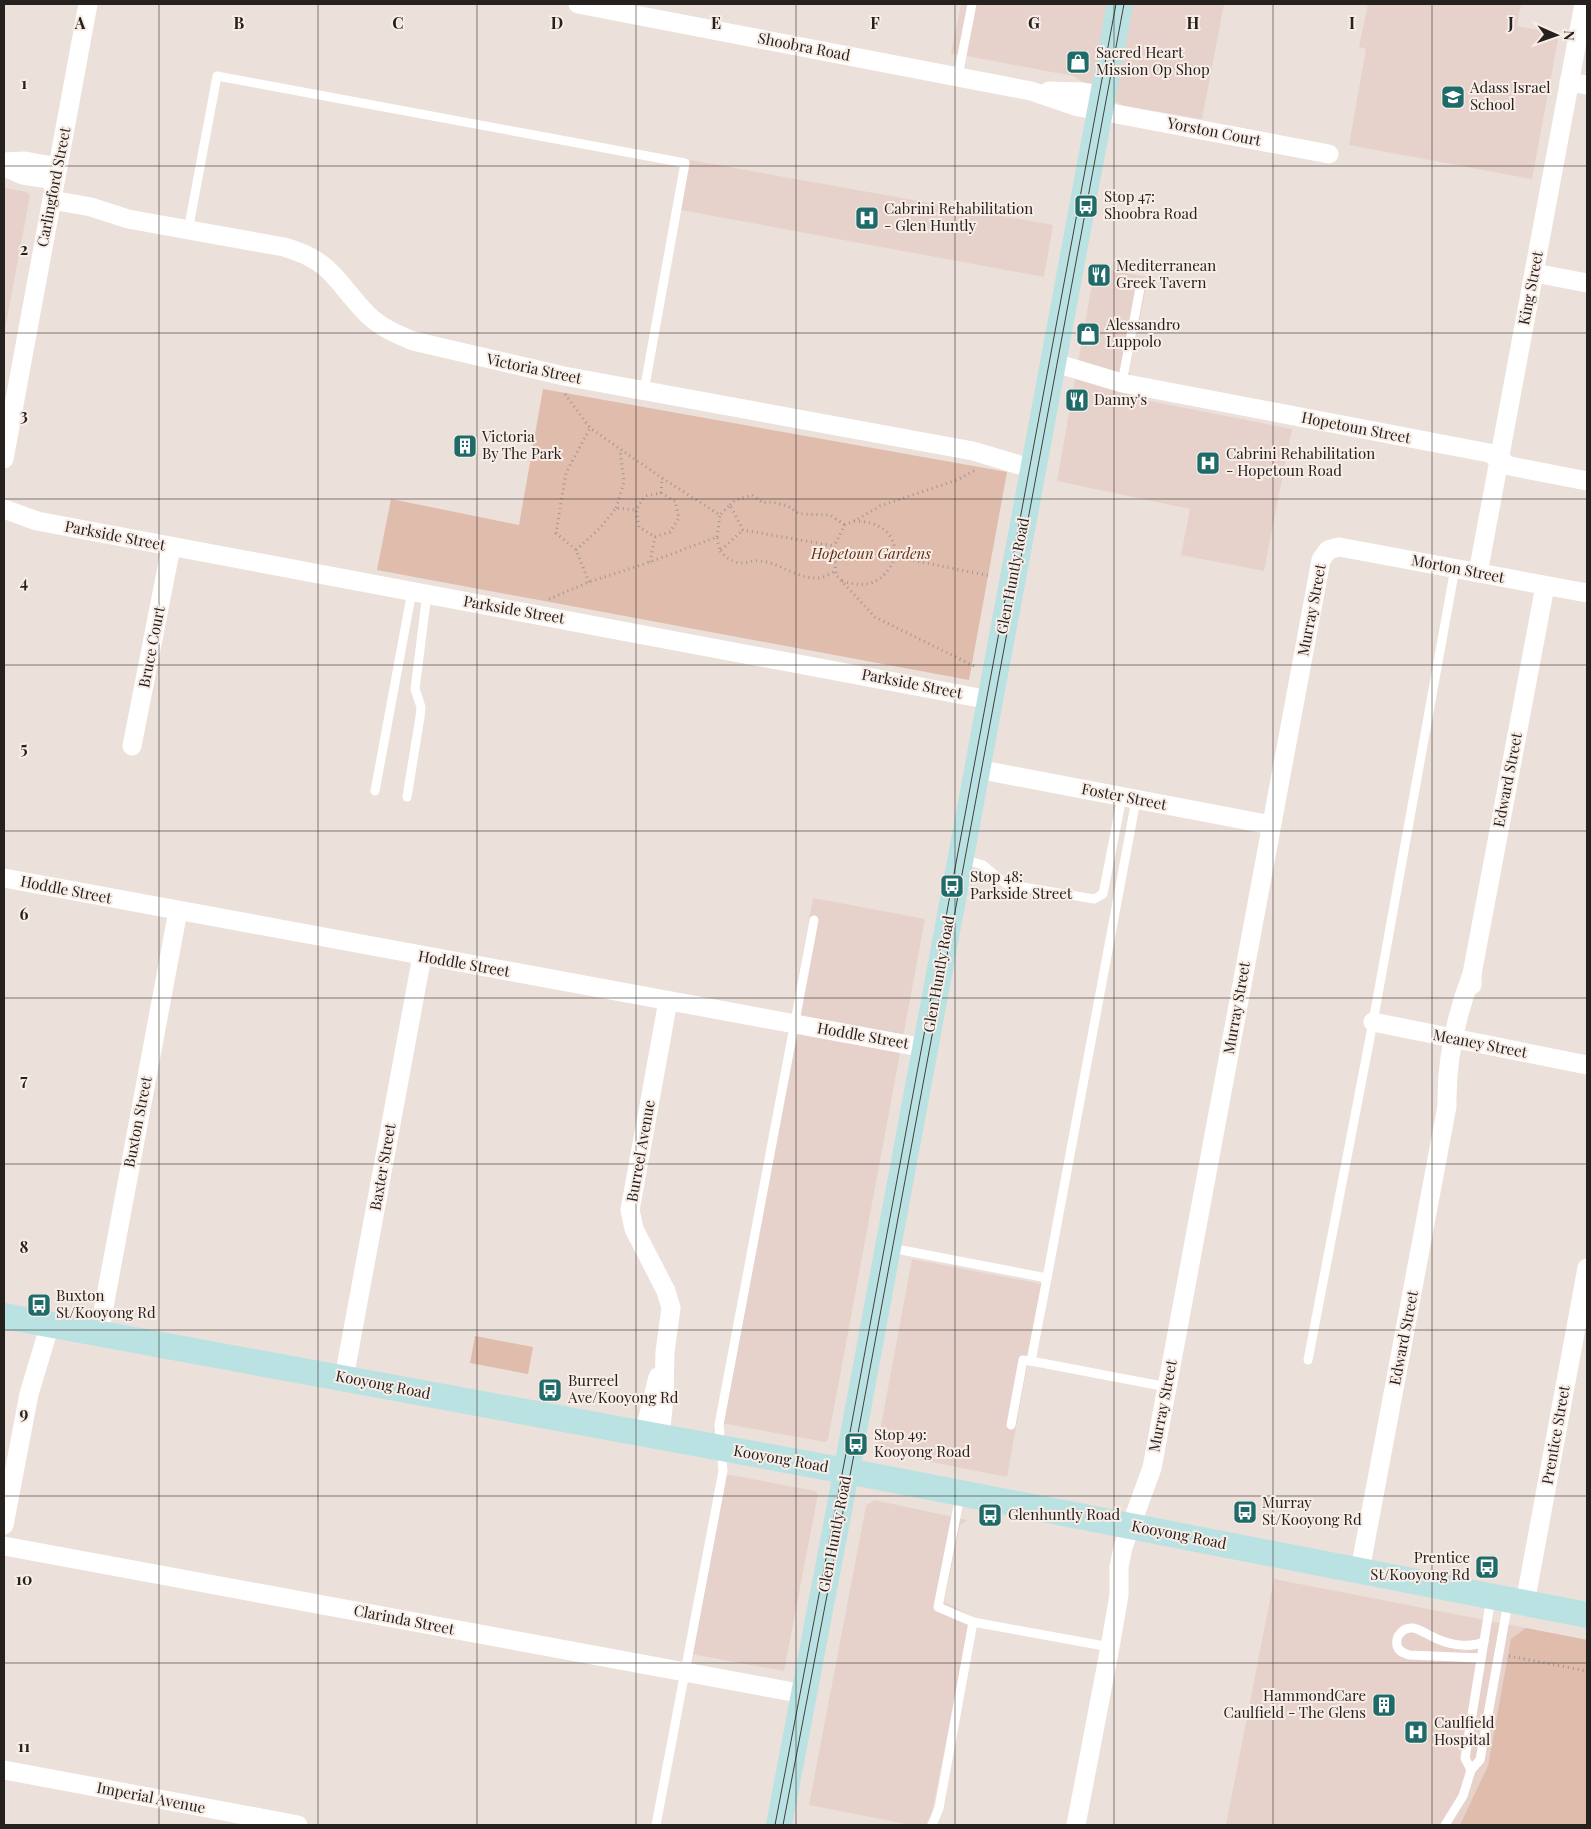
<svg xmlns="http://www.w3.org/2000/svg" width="1591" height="1829" font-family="'Playfair Display',serif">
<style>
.built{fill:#e6d2ca}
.green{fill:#e0bcac}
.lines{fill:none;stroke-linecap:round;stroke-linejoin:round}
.path{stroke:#a09793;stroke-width:3;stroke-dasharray:1 4;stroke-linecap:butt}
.lane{stroke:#fff;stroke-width:9}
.street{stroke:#fff;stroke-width:19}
.secondary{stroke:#bae2e2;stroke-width:26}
.tram{stroke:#433e3c;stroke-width:1}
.grid{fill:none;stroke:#25211f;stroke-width:1;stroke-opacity:0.55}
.labels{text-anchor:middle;stroke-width:4;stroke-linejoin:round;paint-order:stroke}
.street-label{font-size:15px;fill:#25211f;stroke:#f9ede7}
.poi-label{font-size:15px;fill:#25211f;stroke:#f9ede7;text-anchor:start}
.park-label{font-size:15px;font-style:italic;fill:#612c11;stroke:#f9ede7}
.grid-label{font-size:16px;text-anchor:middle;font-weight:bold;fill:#25211f;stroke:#f9ede7;stroke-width:4;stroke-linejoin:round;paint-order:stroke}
</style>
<rect width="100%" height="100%" fill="#ece0da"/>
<g class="built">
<polygon points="961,4 1224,4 1202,119 1124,106 1073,76 951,53"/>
<polygon points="1368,4 1521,4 1517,26 1559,34 1532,179 1349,145 1366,49 1359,47"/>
<polygon points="690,160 1053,225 1044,277 681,210"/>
<polygon points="4,188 27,192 30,196 4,335"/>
<polygon points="1095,267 1148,277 1129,371 1144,400 1292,429 1264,571 1181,555 1190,509 1057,481"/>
<polygon points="813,898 925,919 828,1440 825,1442 716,1422"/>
<polygon points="912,1259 1042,1284 1007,1477 881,1452 877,1447"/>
<polygon points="720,1473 815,1491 818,1494 784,1671 685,1653"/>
<polygon points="874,1500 967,1520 960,1525 944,1602 971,1616 931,1818 928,1820 926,1825 911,1825 809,1805 866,1506"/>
<polygon points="1274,1579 1587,1640 1587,1825 1226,1825"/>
</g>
<g class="green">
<polygon points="543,389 1007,472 969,680 377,570 391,499 519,525"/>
<polygon points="475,1336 533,1347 528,1374 470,1363"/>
<polygon points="1526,1628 1587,1640 1587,1825 1460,1825 1488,1766 1511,1639"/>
</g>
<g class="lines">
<g class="path">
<polyline points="565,394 590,428 662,478 720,515 730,505 743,530 834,546"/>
<polygon points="661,493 675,501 679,518 670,532 655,537 639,527 636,510 645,496"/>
<polyline points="661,493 662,478"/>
<polyline points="730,505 735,500 752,495 763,503 772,502 788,506 799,514 830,515 845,525"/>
<polyline points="616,508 624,482 620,450"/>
<path d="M854 521C880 522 894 531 896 557L991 576"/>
<polyline points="717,537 720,515"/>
<polyline points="576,550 601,527 616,508 636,510"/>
<path d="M720 551C725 556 729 560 736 562 744 565 751 560 759 561 779 562 797 579 818 578 824 578 831 573 836 571"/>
<polyline points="650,562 655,537"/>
<path d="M842 581C869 589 883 583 896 557"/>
<polyline points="589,582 576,550 556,533 566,473 590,428"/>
<polyline points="549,599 589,582 650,562 717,537 720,551 743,530"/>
<polyline points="974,666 875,617 836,575 834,546 845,525 854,521 880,506 957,480 977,469"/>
<polyline points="1509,1656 1587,1671"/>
</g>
<g class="lane">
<polyline points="958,76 972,4"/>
<polyline points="188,231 217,76 685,163 644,391"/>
<polyline points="1122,383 1141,283"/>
<polyline points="375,791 412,591"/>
<polyline points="407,797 420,717 421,707 415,689 427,594"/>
<polyline points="963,859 983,865 1006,884 1094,899 1103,894 1122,797"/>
<polyline points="891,1248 1047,1278 1136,800"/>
<polyline points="1047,1278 1031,1361 1167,1387"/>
<polyline points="1308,1360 1373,1022 1455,568"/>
<polyline points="1011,1425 1023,1360 1031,1361"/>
<polyline points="960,1496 938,1607 973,1622"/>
<polyline points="1491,1598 1465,1758 1471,1770 1480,1760 1508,1602"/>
<path d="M1481 1658 1409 1655C1404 1653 1399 1652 1397 1646 1395 1636 1403 1627 1413 1628 1419 1629 1425 1633 1431 1636 1446 1644 1467 1649 1484 1642"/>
<polyline points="656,1825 723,1471 719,1425 814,920"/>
<polyline points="932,1825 939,1808 973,1622 1110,1647"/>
<polyline points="1445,1825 1463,1796 1471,1770"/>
</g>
<g class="street">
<polyline points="578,4 1031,91 1078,107 1095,110 1329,154"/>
<polyline points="1569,82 1587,85"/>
<polyline points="1049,91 1081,92 1102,95"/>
<polyline points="4,162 25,161 58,167"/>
<polyline points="4,167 23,175 55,180"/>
<path d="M52 200 91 207 128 219 284 247C333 261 335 281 367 314 380 327 396 334 413 341L564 376 973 451 1033 469"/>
<polyline points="1535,273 1587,283"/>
<polyline points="1052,362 1122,383 1489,453 1510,466 1587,481"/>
<polyline points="4,459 88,4"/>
<polyline points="4,509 37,521 990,700"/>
<polyline points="1478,573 1584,4"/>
<polyline points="132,746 171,547"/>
<polyline points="977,769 1271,825"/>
<polyline points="4,878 925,1048"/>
<polyline points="1472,985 1472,974 1545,586"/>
<polyline points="1373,1022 1587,1065"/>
<polyline points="99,1333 178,911"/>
<polyline points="344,1378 422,956"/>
<polyline points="644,1434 658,1377"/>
<polyline points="660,1437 664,1398 665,1352 671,1308 666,1291 634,1229 630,1210 668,1001"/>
<polyline points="4,1525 29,1394 50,1324"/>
<polyline points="4,1546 804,1694"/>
<path d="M1360 1570 1447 1106C1446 1061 1456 1016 1472 974"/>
<polyline points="1525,1603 1587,1268"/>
<polyline points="4,1770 298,1825"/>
<polyline points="1076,1825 1110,1647 1119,1595 1119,1567 1123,1547 1152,1468 1321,560 1328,550 1339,547 1587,593"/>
</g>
<g class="secondary">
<polyline points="4,1316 868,1475 1587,1615"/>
<polyline points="779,1825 840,1505 1120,4"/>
</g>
<g class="tram">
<polyline points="775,1825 848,1443 1116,4"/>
<polyline points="783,1825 856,1444 1124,4"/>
</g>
</g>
<path class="grid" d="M159 4V1825M318 4V1825M477 4V1825M636 4V1825M796 4V1825M955 4V1825M1114 4V1825M1273 4V1825M1432 4V1825M4 166H1587M4 333H1587M4 499H1587M4 665H1587M4 831H1587M4 998H1587M4 1164H1587M4 1330H1587M4 1496H1587M4 1663H1587"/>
<defs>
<g id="shop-square" transform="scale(1.25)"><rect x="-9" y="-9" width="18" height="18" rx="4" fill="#1f6b6a" stroke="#f9ede7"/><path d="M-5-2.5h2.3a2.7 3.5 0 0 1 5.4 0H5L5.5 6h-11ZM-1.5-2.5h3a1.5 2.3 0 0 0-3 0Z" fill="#fff"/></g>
<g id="school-square" transform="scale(1.25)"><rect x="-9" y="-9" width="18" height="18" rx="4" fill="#1f6b6a" stroke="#f9ede7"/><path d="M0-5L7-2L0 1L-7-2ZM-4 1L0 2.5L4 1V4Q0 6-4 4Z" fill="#fff"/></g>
<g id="bus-square" transform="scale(1.25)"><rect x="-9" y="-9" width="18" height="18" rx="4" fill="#1f6b6a" stroke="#f9ede7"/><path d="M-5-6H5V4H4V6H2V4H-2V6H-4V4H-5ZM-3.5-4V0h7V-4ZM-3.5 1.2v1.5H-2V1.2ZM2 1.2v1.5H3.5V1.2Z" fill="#fff"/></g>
<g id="hospital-square" transform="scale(1.25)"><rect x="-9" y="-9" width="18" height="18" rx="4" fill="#1f6b6a" stroke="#f9ede7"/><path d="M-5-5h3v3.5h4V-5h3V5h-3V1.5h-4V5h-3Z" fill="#fff"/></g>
<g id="restaurant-square" transform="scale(1.25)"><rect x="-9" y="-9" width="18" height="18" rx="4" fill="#1f6b6a" stroke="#f9ede7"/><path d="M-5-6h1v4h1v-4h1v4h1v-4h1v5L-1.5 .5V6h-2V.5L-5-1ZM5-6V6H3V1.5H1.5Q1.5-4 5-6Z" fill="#fff"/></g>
<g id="building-square" transform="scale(1.25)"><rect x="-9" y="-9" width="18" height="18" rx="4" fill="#1f6b6a" stroke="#f9ede7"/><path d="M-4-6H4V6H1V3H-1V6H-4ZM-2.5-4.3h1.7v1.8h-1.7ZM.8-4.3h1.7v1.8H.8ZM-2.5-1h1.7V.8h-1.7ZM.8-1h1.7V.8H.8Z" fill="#fff"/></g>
</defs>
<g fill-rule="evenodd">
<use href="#shop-square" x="1078" y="62"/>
<use href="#school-square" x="1453" y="97"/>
<use href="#bus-square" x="1086" y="206"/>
<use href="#hospital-square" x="867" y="218"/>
<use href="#restaurant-square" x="1099" y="275"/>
<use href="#shop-square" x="1088" y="334"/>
<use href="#restaurant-square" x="1077" y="400"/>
<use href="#building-square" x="465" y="446"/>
<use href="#hospital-square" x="1208" y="463"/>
<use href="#bus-square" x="952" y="886"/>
<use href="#bus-square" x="39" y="1305"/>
<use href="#bus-square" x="550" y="1390"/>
<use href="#bus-square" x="856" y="1444"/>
<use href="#bus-square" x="1245" y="1512"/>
<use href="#bus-square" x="990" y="1515"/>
<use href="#bus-square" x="1487" y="1567"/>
<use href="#building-square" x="1384" y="1705"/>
<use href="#hospital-square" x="1416" y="1732"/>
</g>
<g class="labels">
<g class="street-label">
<text transform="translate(804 47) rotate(11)" y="5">Shoobra Road</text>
<text transform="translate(1214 132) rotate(11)" y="5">Yorston Court</text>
<text transform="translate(54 187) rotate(-79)" y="5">Carlingford Street</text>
<text transform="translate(1531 288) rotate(-79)" y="5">King Street</text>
<text transform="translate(534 369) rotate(12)" y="5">Victoria Street</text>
<text transform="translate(1356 428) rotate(11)" y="5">Hopetoun Street</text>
<text transform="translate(115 536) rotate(11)" y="5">Parkside Street</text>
<text transform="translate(1458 569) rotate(11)" y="5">Morton Street</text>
<text transform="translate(1013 576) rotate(-79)" y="5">Glen Huntly Road</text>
<text transform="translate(514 610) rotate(10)" y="5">Parkside Street</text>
<text transform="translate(1312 610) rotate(-79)" y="5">Murray Street</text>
<text transform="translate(152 647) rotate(-79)" y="5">Bruce Court</text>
<text transform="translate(912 684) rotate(11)" y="5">Parkside Street</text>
<text transform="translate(1508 780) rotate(-79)" y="5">Edward Street</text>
<text transform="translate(1124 797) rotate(11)" y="5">Foster Street</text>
<text transform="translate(66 890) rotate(11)" y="5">Hoddle Street</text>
<text transform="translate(464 964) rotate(10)" y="5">Hoddle Street</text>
<text transform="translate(939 974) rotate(-80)" y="5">Glen Huntly Road</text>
<text transform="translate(1237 1008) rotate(-80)" y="5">Murray Street</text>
<text transform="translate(863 1036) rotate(10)" y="5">Hoddle Street</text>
<text transform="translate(1480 1044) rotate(11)" y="5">Meaney Street</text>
<text transform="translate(138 1122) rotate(-79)" y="5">Buxton Street</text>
<text transform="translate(641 1151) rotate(-80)" y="5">Burreel Avenue</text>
<text transform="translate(383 1167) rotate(-80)" y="5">Baxter Street</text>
<text transform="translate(1404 1338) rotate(-79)" y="5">Edward Street</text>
<text transform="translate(383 1385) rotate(11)" y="5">Kooyong Road</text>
<text transform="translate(1163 1406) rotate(-79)" y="5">Murray Street</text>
<text transform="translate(1556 1435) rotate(-80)" y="5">Prentice Street</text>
<text transform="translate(781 1459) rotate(10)" y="5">Kooyong Road</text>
<text transform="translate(835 1534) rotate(-79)" y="5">Glen Huntly Road</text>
<text transform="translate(1179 1535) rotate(11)" y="5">Kooyong Road</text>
<text transform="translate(404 1620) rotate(11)" y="5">Clarinda Street</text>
<text transform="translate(151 1798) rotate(11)" y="5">Imperial Avenue</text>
</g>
<g class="poi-label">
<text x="1096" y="58">Sacred Heart<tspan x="1096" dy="17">Mission Op Shop</tspan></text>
<text x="1470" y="93">Adass Israel<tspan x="1470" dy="17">School</tspan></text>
<text x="1104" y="202">Stop 47:<tspan x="1104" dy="17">Shoobra Road</tspan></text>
<text x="884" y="214">Cabrini Rehabilitation<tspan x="884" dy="17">- Glen Huntly</tspan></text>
<text x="1116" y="271">Mediterranean<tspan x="1116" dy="17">Greek Tavern</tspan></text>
<text x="1106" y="330">Alessandro<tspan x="1106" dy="17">Luppolo</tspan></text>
<text x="1094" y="405">Danny's</text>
<text x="482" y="442">Victoria<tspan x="482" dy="17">By The Park</tspan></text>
<text x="1226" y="459">Cabrini Rehabilitation<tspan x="1226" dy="17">- Hopetoun Road</tspan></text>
<text x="970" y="882">Stop 48:<tspan x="970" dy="17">Parkside Street</tspan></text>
<text x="56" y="1301">Buxton<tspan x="56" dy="17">St/Kooyong Rd</tspan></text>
<text x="568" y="1386">Burreel<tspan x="568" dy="17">Ave/Kooyong Rd</tspan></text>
<text x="874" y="1440">Stop 49:<tspan x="874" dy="17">Kooyong Road</tspan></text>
<text x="1262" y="1508">Murray<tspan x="1262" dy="17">St/Kooyong Rd</tspan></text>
<text x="1008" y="1520">Glenhuntly Road</text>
<text x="1470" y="1563" text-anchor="end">Prentice<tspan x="1470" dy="17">St/Kooyong Rd</tspan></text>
<text x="1366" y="1701" text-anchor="end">HammondCare<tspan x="1366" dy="17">Caulfield - The Glens</tspan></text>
<text x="1434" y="1728">Caulfield<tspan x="1434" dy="17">Hospital</tspan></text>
</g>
<g class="park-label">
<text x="871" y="559">Hopetoun Gardens</text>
</g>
</g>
<g class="grid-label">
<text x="80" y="29">A</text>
<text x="239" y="29">B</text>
<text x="398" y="29">C</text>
<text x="557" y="29">D</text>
<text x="716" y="29">E</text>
<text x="875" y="29">F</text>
<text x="1034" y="29">G</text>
<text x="1193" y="29">H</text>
<text x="1352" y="29">I</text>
<text x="1511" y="29">J</text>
<text x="24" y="89">1</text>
<text x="24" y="255">2</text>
<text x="24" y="421">3</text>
<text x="24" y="588">4</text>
<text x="24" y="754">5</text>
<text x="24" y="920">6</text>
<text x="24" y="1086">7</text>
<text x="24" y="1253">8</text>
<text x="24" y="1419">9</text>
<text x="24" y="1585">10</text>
<text x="24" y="1752">11</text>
</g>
<rect width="1591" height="1829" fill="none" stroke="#25211f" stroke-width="10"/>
<g transform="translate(1556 35) rotate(92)" stroke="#f9ede7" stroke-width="4" paint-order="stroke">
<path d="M0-4L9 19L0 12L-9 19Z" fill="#25211f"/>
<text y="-8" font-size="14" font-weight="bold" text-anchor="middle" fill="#25211f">N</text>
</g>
</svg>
